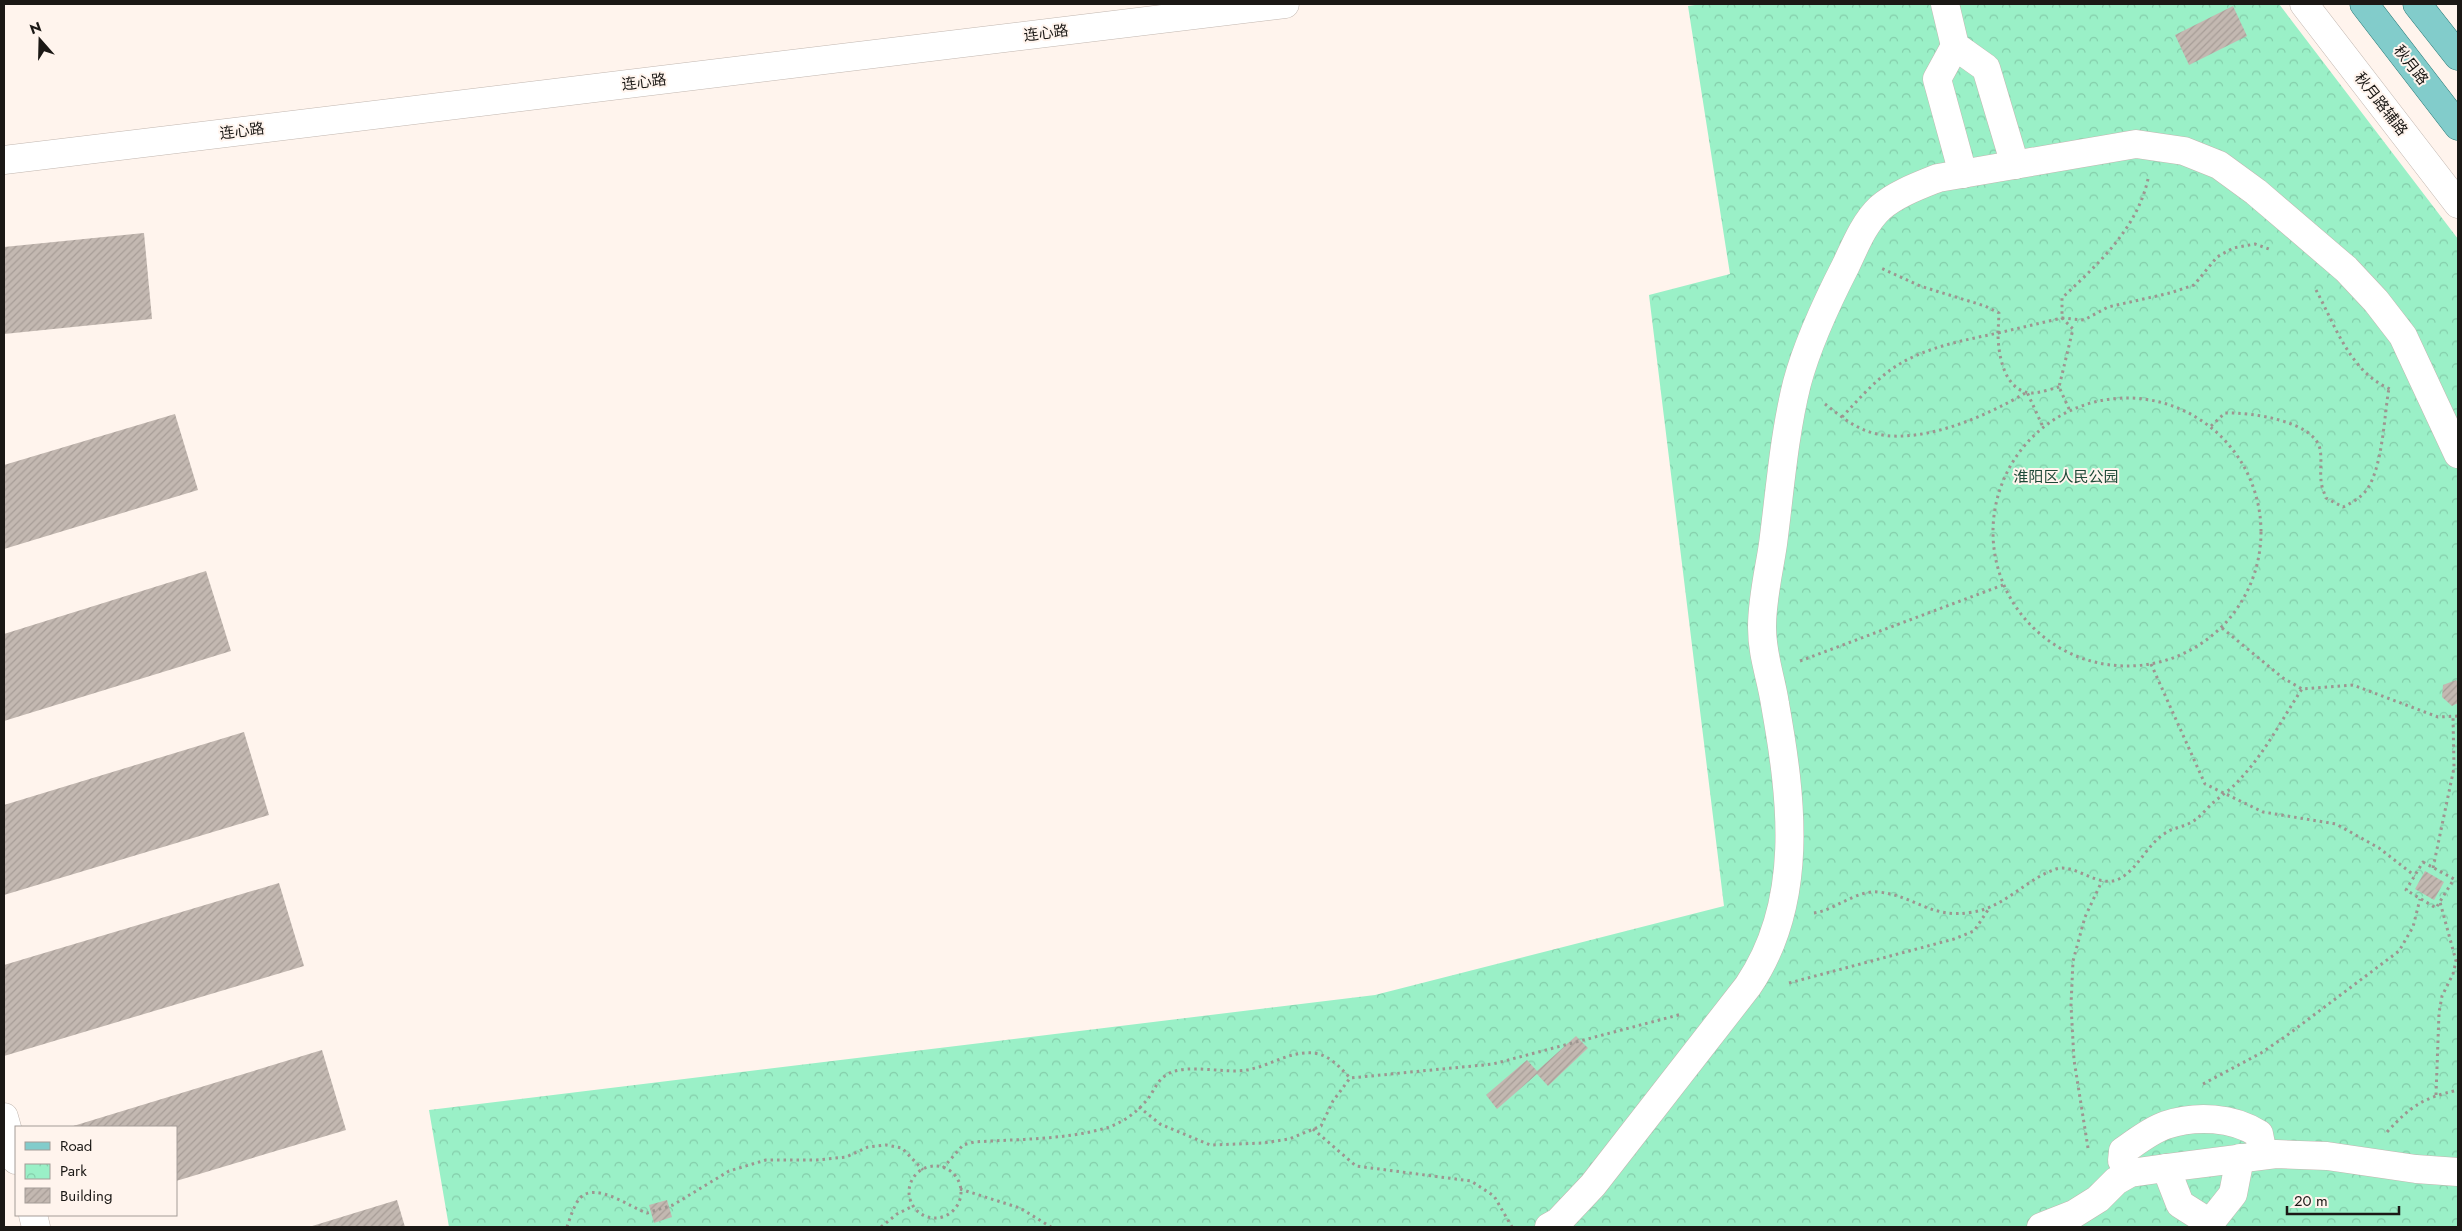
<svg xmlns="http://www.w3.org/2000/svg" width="2462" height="1231" font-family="Jost,'Noto Sans SC',sans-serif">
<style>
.park{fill:url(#park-crowns)}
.building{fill:url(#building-hatch)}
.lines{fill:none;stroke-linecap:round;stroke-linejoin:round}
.minor-casing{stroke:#c2b7b0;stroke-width:29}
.major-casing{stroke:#277775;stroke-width:29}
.path{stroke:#9d9590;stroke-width:3;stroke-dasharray:2.5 4;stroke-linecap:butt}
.minor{stroke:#fff;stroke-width:28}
.major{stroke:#82cccb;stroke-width:28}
.labels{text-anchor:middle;stroke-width:4;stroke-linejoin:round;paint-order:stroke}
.street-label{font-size:15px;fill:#1b1815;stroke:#fff4ed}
.park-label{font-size:15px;fill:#1f4937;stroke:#fff4ed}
</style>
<defs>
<pattern id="park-crowns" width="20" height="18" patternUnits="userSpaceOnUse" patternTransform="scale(1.25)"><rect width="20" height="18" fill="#9af0c7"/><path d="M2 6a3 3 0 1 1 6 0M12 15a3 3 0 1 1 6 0" fill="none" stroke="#84cdaa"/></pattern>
<pattern id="building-hatch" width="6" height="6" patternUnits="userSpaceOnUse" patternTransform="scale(1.25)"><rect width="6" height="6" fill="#c3b8b1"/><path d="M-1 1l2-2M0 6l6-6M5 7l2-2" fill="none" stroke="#a79d97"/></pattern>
</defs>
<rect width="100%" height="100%" fill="#fff4ed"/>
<polygon class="park" points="1702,4 2279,4 2458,239 2458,1227 449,1227 429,1110 1375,995 1724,906 1649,295 1730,274 1688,6"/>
<g class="building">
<polygon points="2233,6 2247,36 2189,65 2175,35"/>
<polygon points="144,233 152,319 4,334 4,247"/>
<polygon points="175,414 198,490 4,549 4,465"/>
<polygon points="206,571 231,651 4,721 4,634"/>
<polygon points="2456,680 2458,682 2458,703 2452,706 2442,697 2443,685"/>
<polygon points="244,732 269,815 4,895 4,805"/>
<polygon points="2425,871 2444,882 2434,900 2415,889"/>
<polygon points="279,883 304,966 4,1056 4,965"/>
<polygon points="1576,1036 1588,1048 1548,1086 1537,1074 1497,1109 1486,1095 1527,1060 1537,1071"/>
<polygon points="322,1050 346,1130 176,1181 176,1127 70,1127"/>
<polygon points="397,1200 405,1227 309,1227"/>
<polygon points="667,1200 672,1217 654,1223 649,1205"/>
</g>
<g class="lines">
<g class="minor-casing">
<g id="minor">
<polyline points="1945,4 1955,46 1986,68 2015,165"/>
<polyline points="2304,4 2458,204"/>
<polyline points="1955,46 1937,79 1963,174"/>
<polyline points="4,160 1285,4"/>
<polyline points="4,1117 16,1160"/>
<polyline points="2166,1168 2180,1204 2210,1223"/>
<path d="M2130 1173 2122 1161 2123 1151C2136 1142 2151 1130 2166 1125 2196 1115 2233 1117 2259 1134L2261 1144 2257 1156"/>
<polyline points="33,1215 36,1227"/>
<path d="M1549 1227 1558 1222 1593 1185 1748 986C1805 902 1792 799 1775 704 1771 677 1762 656 1762 627 1762 599 1769 571 1773 544 1780 490 1784 435 1797 383 1808 342 1827 302 1846 265 1855 246 1864 223 1880 208 1896 194 1918 186 1938 178L2136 144 2184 151 2219 165 2256 192 2346 269 2376 301 2403 336 2458 454"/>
<polyline points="2041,1227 2074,1214 2098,1199 2116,1181 2130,1173 2166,1168 2276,1154 2327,1156 2416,1169 2458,1172"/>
<polyline points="2211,1227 2210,1223 2233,1194 2240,1158"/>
</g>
</g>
<g class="major-casing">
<g id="major">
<polyline points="2364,4 2458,126"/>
<polyline points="2417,4 2458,56"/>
</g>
</g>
<g class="path">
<path d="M2148 179C2137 229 2097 265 2062 298V318L2084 320 2108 307 2170 293 2194 285 2217 257 2233 248 2255 244 2269 249"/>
<path d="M2316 290C2335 325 2350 372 2390 389"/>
<path d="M2059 387C2051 389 2040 393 2032 393 2004 392 1998 354 1998 333L2062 318 2073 329 2059 387 2070 411"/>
<circle cx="2127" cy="532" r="134"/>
<path d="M1825 404C1838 414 1852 426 1867 431 1914 449 1987 416 2027 392L2043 427"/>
<path d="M1842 417C1857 401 1872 384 1889 371 1920 348 1961 341 1998 333L1999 313 1985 306 1920 286 1881 268"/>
<path d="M2211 426 2225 413C2250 412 2314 421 2320 449 2322 459 2320 470 2321 480 2321 486 2324 492 2326 498L2343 507C2352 503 2362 497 2368 488 2383 463 2384 417 2389 388"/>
<polyline points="2222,628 2283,678 2302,689 2353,685 2438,717 2458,716"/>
<polyline points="1800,661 2003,585"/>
<polyline points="2151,664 2205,784 2263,812 2336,824 2379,848 2415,876"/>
<polygon points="2423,862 2454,879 2436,908 2406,890"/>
<polyline points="2433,868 2454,768 2453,716"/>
<path d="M1814 913C1835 910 1856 890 1878 892 1914 895 1931 920 1973 912 2005 907 2026 879 2056 869 2076 863 2098 889 2119 879 2138 869 2146 846 2164 834 2173 827 2186 827 2195 820 2202 815 2208 807 2214 802 2223 794 2233 788 2240 779 2265 753 2282 719 2302 689"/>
<polyline points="1789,983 1954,939 1974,931 1990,907"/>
<polyline points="2203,1084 2261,1053 2286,1036 2399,951 2413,927 2420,899"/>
<polyline points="2436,1095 2439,1013 2442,996 2453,974 2456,961 2440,902"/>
<polyline points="1139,1107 1160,1124 1210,1145 1263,1143 1289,1139 1321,1126 1333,1101 1350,1078 1493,1064 1682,1014"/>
<polyline points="1313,1129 1356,1166 1471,1181 1494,1196 1512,1227"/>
<path d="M2387 1132C2412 1105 2423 1098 2458 1090"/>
<polyline points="2088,1148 2074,1060 2071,1005 2073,961 2085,917 2102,881"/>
<circle cx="935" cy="1192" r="26"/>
<path d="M943 1168 963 1145 974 1142C1018 1139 1064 1140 1106 1128 1120 1124 1135 1114 1144 1103 1154 1094 1155 1081 1168 1074 1187 1063 1225 1074 1247 1070 1270 1066 1289 1051 1313 1053 1328 1054 1340 1067 1350 1078"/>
<polyline points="960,1189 1020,1208 1051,1227"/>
<path d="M567 1227C570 1218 574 1205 580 1198 596 1181 631 1208 647 1213L673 1205 729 1171 766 1160H817L846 1157 868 1147 886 1145 902 1148 923 1170"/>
<polyline points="881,1227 897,1214 913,1206"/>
</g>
<use href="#minor" class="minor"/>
<use href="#major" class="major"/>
</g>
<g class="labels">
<g class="street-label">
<text transform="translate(1046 33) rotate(-7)" y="5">连心路</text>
<text transform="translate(2411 65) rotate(52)" y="5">秋月路</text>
<text transform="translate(644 82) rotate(-7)" y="5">连心路</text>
<text transform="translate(2381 104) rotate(52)" y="5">秋月路辅路</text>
<text transform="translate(242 131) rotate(-7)" y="5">连心路</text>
</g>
<g class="park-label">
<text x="2066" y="482">淮阳区人民公园</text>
</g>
</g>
<rect width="2462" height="1231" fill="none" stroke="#1b1815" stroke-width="10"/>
<rect x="15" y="1126" width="162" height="90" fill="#fff4ed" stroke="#a49c97"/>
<rect x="25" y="1142" width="25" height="8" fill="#82cccb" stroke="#a49c97"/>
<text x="60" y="1151" font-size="15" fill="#1b1815">Road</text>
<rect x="25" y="1164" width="25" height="15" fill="url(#park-crowns)" stroke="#a49c97"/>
<text x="60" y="1176" font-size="15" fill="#1b1815">Park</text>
<rect x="25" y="1188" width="25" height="15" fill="url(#building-hatch)" stroke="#a49c97"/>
<text x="60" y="1201" font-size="15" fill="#1b1815">Building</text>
<g transform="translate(40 40) rotate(340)" stroke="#fff4ed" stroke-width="4" paint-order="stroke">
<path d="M0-4L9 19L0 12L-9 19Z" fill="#1b1815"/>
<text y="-8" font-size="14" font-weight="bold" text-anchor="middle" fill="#1b1815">N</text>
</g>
<path d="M2287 1206v8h112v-8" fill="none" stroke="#1b1815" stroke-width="2.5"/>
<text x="2294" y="1206" font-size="15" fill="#1b1815" stroke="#fff4ed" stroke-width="4" paint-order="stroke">20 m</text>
</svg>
